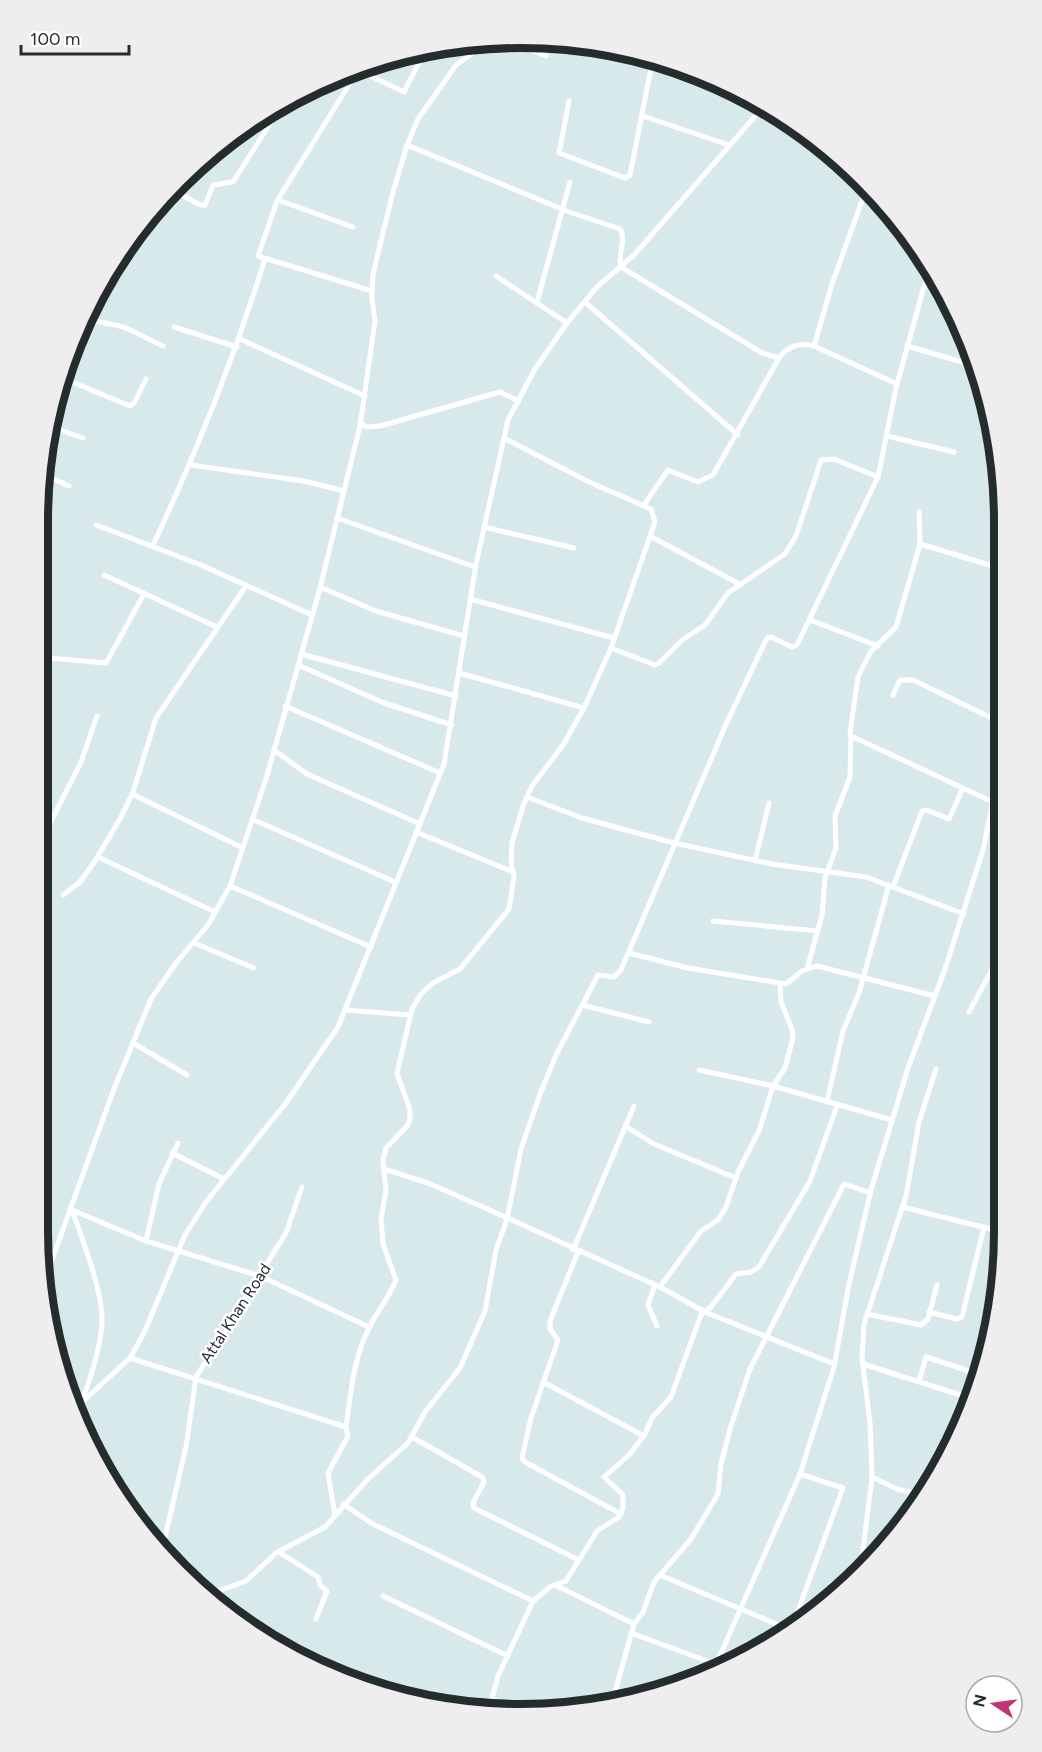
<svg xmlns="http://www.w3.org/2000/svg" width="1042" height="1752" font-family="Figtree,sans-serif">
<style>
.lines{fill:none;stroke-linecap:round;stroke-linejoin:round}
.minor{stroke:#fff;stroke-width:5}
.labels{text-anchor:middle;stroke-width:5;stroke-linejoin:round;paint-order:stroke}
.street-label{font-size:16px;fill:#252c2d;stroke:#fff}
.rim{fill:none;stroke:#252c2d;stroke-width:8}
</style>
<rect width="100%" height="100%" fill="#d8e9ec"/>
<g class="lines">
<g class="minor">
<polyline points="503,39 546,56"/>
<polyline points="360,67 277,201 258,256 372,291"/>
<polyline points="358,70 404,92 427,47"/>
<polyline points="569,101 559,153 625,178 630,175 653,58"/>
<polyline points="643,116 729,145"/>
<polyline points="407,145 562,209"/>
<polyline points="171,189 200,205 205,205 213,185 233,182 283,103"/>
<polyline points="864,198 885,203"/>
<polyline points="278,200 353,227"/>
<path d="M563 210 620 229C627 239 617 254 621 267L762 353 779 358C788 346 799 342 814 346L897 384"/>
<polyline points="927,273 937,276"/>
<polyline points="496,276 567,323"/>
<polyline points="537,302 570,182"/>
<polyline points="586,303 738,435"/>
<polyline points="86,319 124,327 163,346"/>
<polyline points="174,327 237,347"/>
<polyline points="240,339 365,396"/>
<polyline points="814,346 832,284 867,187"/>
<polyline points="907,346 979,367"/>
<polyline points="63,368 72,382 130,406 134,403 146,379"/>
<polyline points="360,423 367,427 380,426 500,392 519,401"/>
<polyline points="51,427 83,438"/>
<polyline points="887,436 954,452"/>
<polyline points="191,465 304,481 344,491"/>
<polyline points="42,474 69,486"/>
<polyline points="643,506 668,470 698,482 713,475 779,358"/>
<polyline points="919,512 920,544"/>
<polyline points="337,518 475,567"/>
<polyline points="96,525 201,565 312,615"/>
<polyline points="484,527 574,548"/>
<polyline points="650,536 741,585"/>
<path d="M153 545C197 452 234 358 265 259"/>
<polyline points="104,575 217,627"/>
<polyline points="320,587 376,611 464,636"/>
<polyline points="470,599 614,638"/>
<polyline points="810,620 878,646"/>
<polyline points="611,648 655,665 659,663 682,640 705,625 728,593 785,554 796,536 821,460 834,459 878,477"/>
<polyline points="301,654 456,696"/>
<polyline points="38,657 106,663 144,594"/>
<polyline points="298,665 384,703 452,725"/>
<polyline points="459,673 584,708"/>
<polyline points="893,695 900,680 913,680 1000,722"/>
<polyline points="285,706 440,773"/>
<polyline points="274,750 307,774 420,824"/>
<polyline points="132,794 241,847"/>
<polyline points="527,797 582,818 674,843 772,864 866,877 964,914"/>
<polyline points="993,802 851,736 850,733 858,677 871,651 896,627 920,544 1003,569"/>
<polyline points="252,819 395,882"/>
<polyline points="416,832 513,872"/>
<polyline points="38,855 48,827 81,762 97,716"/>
<polyline points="98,857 215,912"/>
<polyline points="755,861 769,803"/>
<polyline points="230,886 371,947"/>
<polyline points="893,887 922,811 926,810 949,819 962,790"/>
<polyline points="63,895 80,882 95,861 121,817 133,792 156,718 246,586"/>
<polyline points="713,921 818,931"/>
<polyline points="194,943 254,968"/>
<polyline points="629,953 688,968 786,984 802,971 817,966 935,996"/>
<polyline points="807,969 822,915 825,878 836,848 835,816 850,777 851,736"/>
<polyline points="992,969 1003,969"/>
<polyline points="582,1005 649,1022"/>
<polyline points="345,1010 410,1015"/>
<polyline points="969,1012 1003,949"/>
<polyline points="133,1043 187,1075"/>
<polyline points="699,1070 773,1086 892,1120"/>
<polyline points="827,1102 843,1031 859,993 889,885"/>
<polyline points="625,1126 654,1144 736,1178"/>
<polyline points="172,1153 224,1179"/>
<polyline points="384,1169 428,1183 474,1203 660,1287 705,1312 834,1364"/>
<polyline points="902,1207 1003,1232"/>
<polyline points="72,1210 146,1241 260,1276 369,1327"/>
<path d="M72 1210C82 1238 103 1292 102 1322 101 1347 88 1389 77 1411"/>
<polyline points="146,1241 159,1184 178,1143"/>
<polyline points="573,1250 634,1106"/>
<polyline points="578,1252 550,1321 550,1329 558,1340 531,1418 522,1458 525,1462 621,1514"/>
<polyline points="45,1279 114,1089 151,999 176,963 208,925 230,886 266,779 319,592 360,426 375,321 372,298 373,274 393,192 407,145 418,119 456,65 489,41"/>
<polyline points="655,1285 648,1305 657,1326"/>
<polyline points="660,1287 701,1231 718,1220 726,1207 738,1172 759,1131 773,1086 785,1068 793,1038 792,1029 781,1002 780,983"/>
<polyline points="929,1312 957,1319 962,1317 984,1227"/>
<polyline points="867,1314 921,1325 928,1319 937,1285"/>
<polyline points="130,1358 346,1427"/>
<polyline points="863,1364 973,1399"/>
<polyline points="919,1381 926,1357 981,1375"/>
<polyline points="543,1382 644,1436"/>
<polyline points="80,1404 130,1358 144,1333 185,1235 206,1202 286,1103 338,1027 444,764 476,564 508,420 535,369 567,323 597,287 635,254 764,106"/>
<polyline points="412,1437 482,1477 484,1482 473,1503 474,1508 579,1560"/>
<polyline points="872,1477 897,1489 925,1496"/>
<polyline points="343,1504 373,1524 533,1601"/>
<path d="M335 1515 328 1473 348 1436 346 1427C351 1394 353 1359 369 1328 377 1311 389 1298 396 1280L383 1244 381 1219 386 1190 383 1161 386 1148 408 1125 410 1119V1110L397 1073 412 1009 421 994 433 983 460 969 509 909 514 877 511 862 512 843 524 803 532 786 563 745 584 708 611 648 655 522 651 509 587 481 504 438"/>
<polyline points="162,1550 186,1447 196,1377 286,1233 302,1187"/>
<polyline points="279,1552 318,1577 320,1585 327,1591 316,1619"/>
<polyline points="861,1566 872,1477 870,1423 862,1358 864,1324 906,1196 919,1122 936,1069"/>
<polyline points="660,1575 788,1629"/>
<polyline points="555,1585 634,1624"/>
<polyline points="207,1595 246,1581 276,1553 325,1527 368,1479 408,1443 425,1412 460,1368 485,1311 496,1250 507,1219 521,1149 540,1094 557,1053 598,975 614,977 621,970 727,722 767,638 771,637 792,647 797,645 878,477 896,388 930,265"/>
<polyline points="383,1596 508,1656"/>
<polyline points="792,1627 843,1488 800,1474"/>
<polyline points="631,1633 715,1664"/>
<polyline points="714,1669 800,1474 834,1367 849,1284 871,1190 908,1068 945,969 983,850 998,777 1003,677"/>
<polyline points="493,1699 520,1714"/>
<polyline points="613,1699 634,1624 643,1612 654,1582 691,1539 718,1494 721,1464 731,1426 750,1369 844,1184 871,1193"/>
<polyline points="489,1709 498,1676 533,1601 551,1586 566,1581 597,1531 619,1517 623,1508 623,1495 604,1477 630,1454 645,1434 652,1418 671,1397 701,1315 711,1307 736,1274 751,1272 759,1267 810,1181 837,1106"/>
</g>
</g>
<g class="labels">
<g class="street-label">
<text transform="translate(235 1313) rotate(-57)" y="6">Attal Khan Road</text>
</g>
</g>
<path d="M0 0H1042V1752H0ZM521 48H521A473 473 0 0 1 994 521V1231A473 473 0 0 1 521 1704H521A473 473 0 0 1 48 1231V521A473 473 0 0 1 521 48Z" fill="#eee" fill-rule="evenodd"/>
<path class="rim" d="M521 48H521A473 473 0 0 1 994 521V1231A473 473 0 0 1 521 1704H521A473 473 0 0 1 48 1231V521A473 473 0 0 1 521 48Z"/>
<g transform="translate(994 1704) rotate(283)"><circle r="28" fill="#ffffff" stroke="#a8abab" stroke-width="1.5"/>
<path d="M0-4.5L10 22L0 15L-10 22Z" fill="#bf3672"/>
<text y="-9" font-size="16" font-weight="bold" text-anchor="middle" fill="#252c2d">N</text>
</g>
<path d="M21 45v9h108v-9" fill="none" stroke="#252c2d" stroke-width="3"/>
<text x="30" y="45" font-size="18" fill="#252c2d" stroke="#ffffff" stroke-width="4.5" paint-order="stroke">100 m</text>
</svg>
